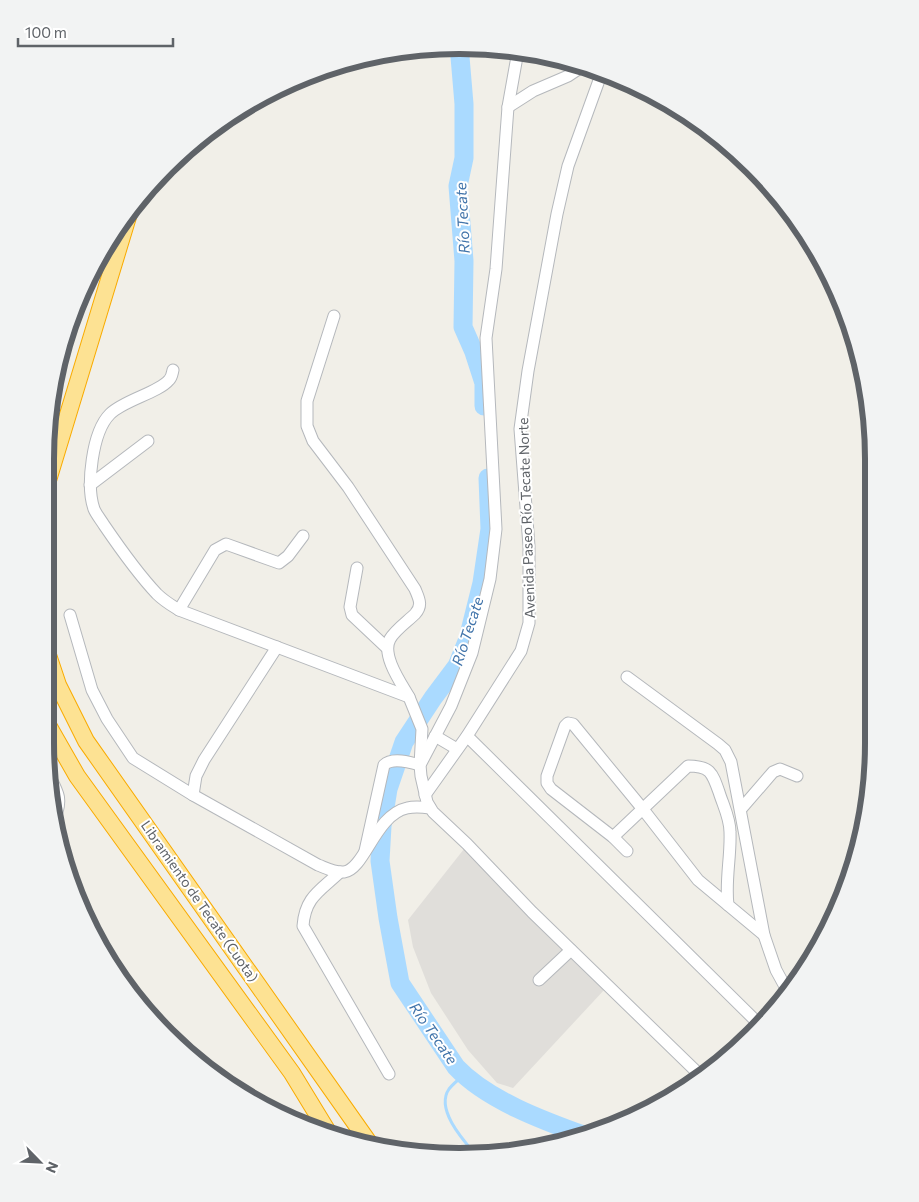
<svg xmlns="http://www.w3.org/2000/svg" width="919" height="1202" font-family="Commissioner,sans-serif">
<rect width="100%" height="100%" fill="#f1efe8"/>
<!-- industrial -->
<path fill="#e0deda" d="M464 849 605 989 513 1088 497 1083 468 1050 431 993 413 947 408 920Z"/>
<g fill="none" stroke-linecap="round" stroke-linejoin="round">
<!-- stream -->
<path stroke="#aadaff" stroke-width="3" d="M464 1075C459 1079 453 1084 449 1089 435 1109 463 1140 476 1155"/>
<!-- river -->
<g stroke="#aadaff" stroke-width="19">
<path d="M459 45 464 104V158L458 186 464 261 463 327 474 352 484 383V406"/>
<path d="M488 478 490 529 482 583 468 639 457 666 433 698 404 742 388 789 382 826 380 861 388 918 400 983 456 1067C487 1100 544 1121 586 1136"/>
</g>
<!-- minor casing -->
<g stroke="#b5b8bc" stroke-width="13">
<g id="minor">
<path d="M518 51 508 107 496 269 486 338 496 529 490 579 472 653 451 706 420 765 421 776 427 802 433 812 467 844 532 912 702 1077"/>
<path d="M508 107 533 91 568 76 583 66"/>
<path d="M334 316 307 401V426L313 441 348 487 415 589C419 599 423 605 415 614 408 621 395 630 390 639 381 655 401 683 409 697"/>
<path d="M173 370C172 374 172 377 169 380 158 393 124 400 110 414 92 432 86 486 94 509 96 514 101 520 104 525 119 547 139 575 157 594 164 601 171 605 179 610L409 697 422 729 420 765C410 762 392 757 384 765L365 851"/>
<path d="M90 485 148 441"/>
<path d="M357 568 350 607 352 615 387 648"/>
<path d="M179 610 215 550 226 544 279 563 288 556 303 536"/>
<path d="M70 615 92 690 107 719 133 758 193 795 318 865C326 868 335 873 344 872 365 869 375 815 407 808 415 806 423 807 430 808"/>
<path d="M627 677 718 744 725 750 731 762 764 935 776 970 788 992"/>
<path d="M435 736 457 749"/>
<path d="M467 736 761 1026"/>
<path d="M50 777C59 794 62 800 55 818"/>
<path d="M193 795 196 776 204 760 277 647"/>
<path d="M425 795 467 736 521 651 529 623V546L520 429 528 371 557 214 568 166 602 72"/>
<path d="M741 809 773 772 780 769 797 776"/>
<path d="M613 837 688 766C710 766 712 772 719 792 723 805 730 818 730 832 731 857 725 880 728 905L764 935"/>
<path d="M627 851 613 837 551 789 547 783V776L565 726 568 723 573 724 642 808 698 880 728 905"/>
<path d="M340 872C320 891 305 897 303 926L389 1074"/>
<path d="M539 980 571 950"/>
</g>
</g>
<!-- highway casing -->
<g stroke="#f9ab00" stroke-width="18">
<g id="highway">
<path d="M58 361 67 332"/>
<path d="M46 487 131 207"/>
<path d="M45 646 58 685 86 741 372 1147"/>
<path d="M45 720 77 776 292 1073 328 1132"/>
</g>
</g>
<!-- minor -->
<use href="#minor" stroke="#fff" stroke-width="11"/>
<!-- highway -->
<use href="#highway" stroke="#fde293" stroke-width="16"/>
</g>
<g text-anchor="middle" dominant-baseline="central" stroke-width="4" stroke-linejoin="round" paint-order="stroke">
<!-- street labels -->
<g font-size="14" fill="#5f6368" stroke="#fff">
<text transform="translate(526 518) rotate(-92)">Avenida Paseo Río Tecate Norte</text>
<text transform="translate(200 901) rotate(55)">Libramiento de Tecate (Cuota)</text>
</g>
<!-- water labels -->
<g font-size="15" font-style="italic" fill="#4174aa" stroke="#fff">
<text transform="translate(462 218) rotate(-93)">Río Tecate</text>
<text transform="translate(467 631) rotate(-72)">Río Tecate</text>
<text transform="translate(434 1033) rotate(55)">Río Tecate</text>
</g>
</g>
<!-- crop -->
<path d="M0 0H919V1202H0ZM459 54H460A405 405 0 0 1 865 459V743A405 405 0 0 1 460 1148H459A405 405 0 0 1 54 743V459A405 405 0 0 1 459 54Z" fill="#f2f3f3" fill-rule="evenodd"/>
<path fill="none" stroke="#5f6368" stroke-width="6" d="M459 54H460A405 405 0 0 1 865 459V743A405 405 0 0 1 460 1148H459A405 405 0 0 1 54 743V459A405 405 0 0 1 459 54Z"/>
<!-- north arrow -->
<g transform="translate(40 1162) rotate(114)" stroke="#ffffff" stroke-width="4" paint-order="stroke">
<path d="M0-4L9 19L0 12L-9 19Z" fill="#5f6368"/>
<text y="-8" font-size="14" font-weight="bold" text-anchor="middle" fill="#5f6368">N</text>
</g>
<!-- scale -->
<path d="M18 38v8h155v-8" fill="none" stroke="#5f6368" stroke-width="2.5"/>
<text x="25" y="38" font-size="15" fill="#5f6368" stroke="#ffffff" stroke-width="4" paint-order="stroke">100 m</text>
</svg>
